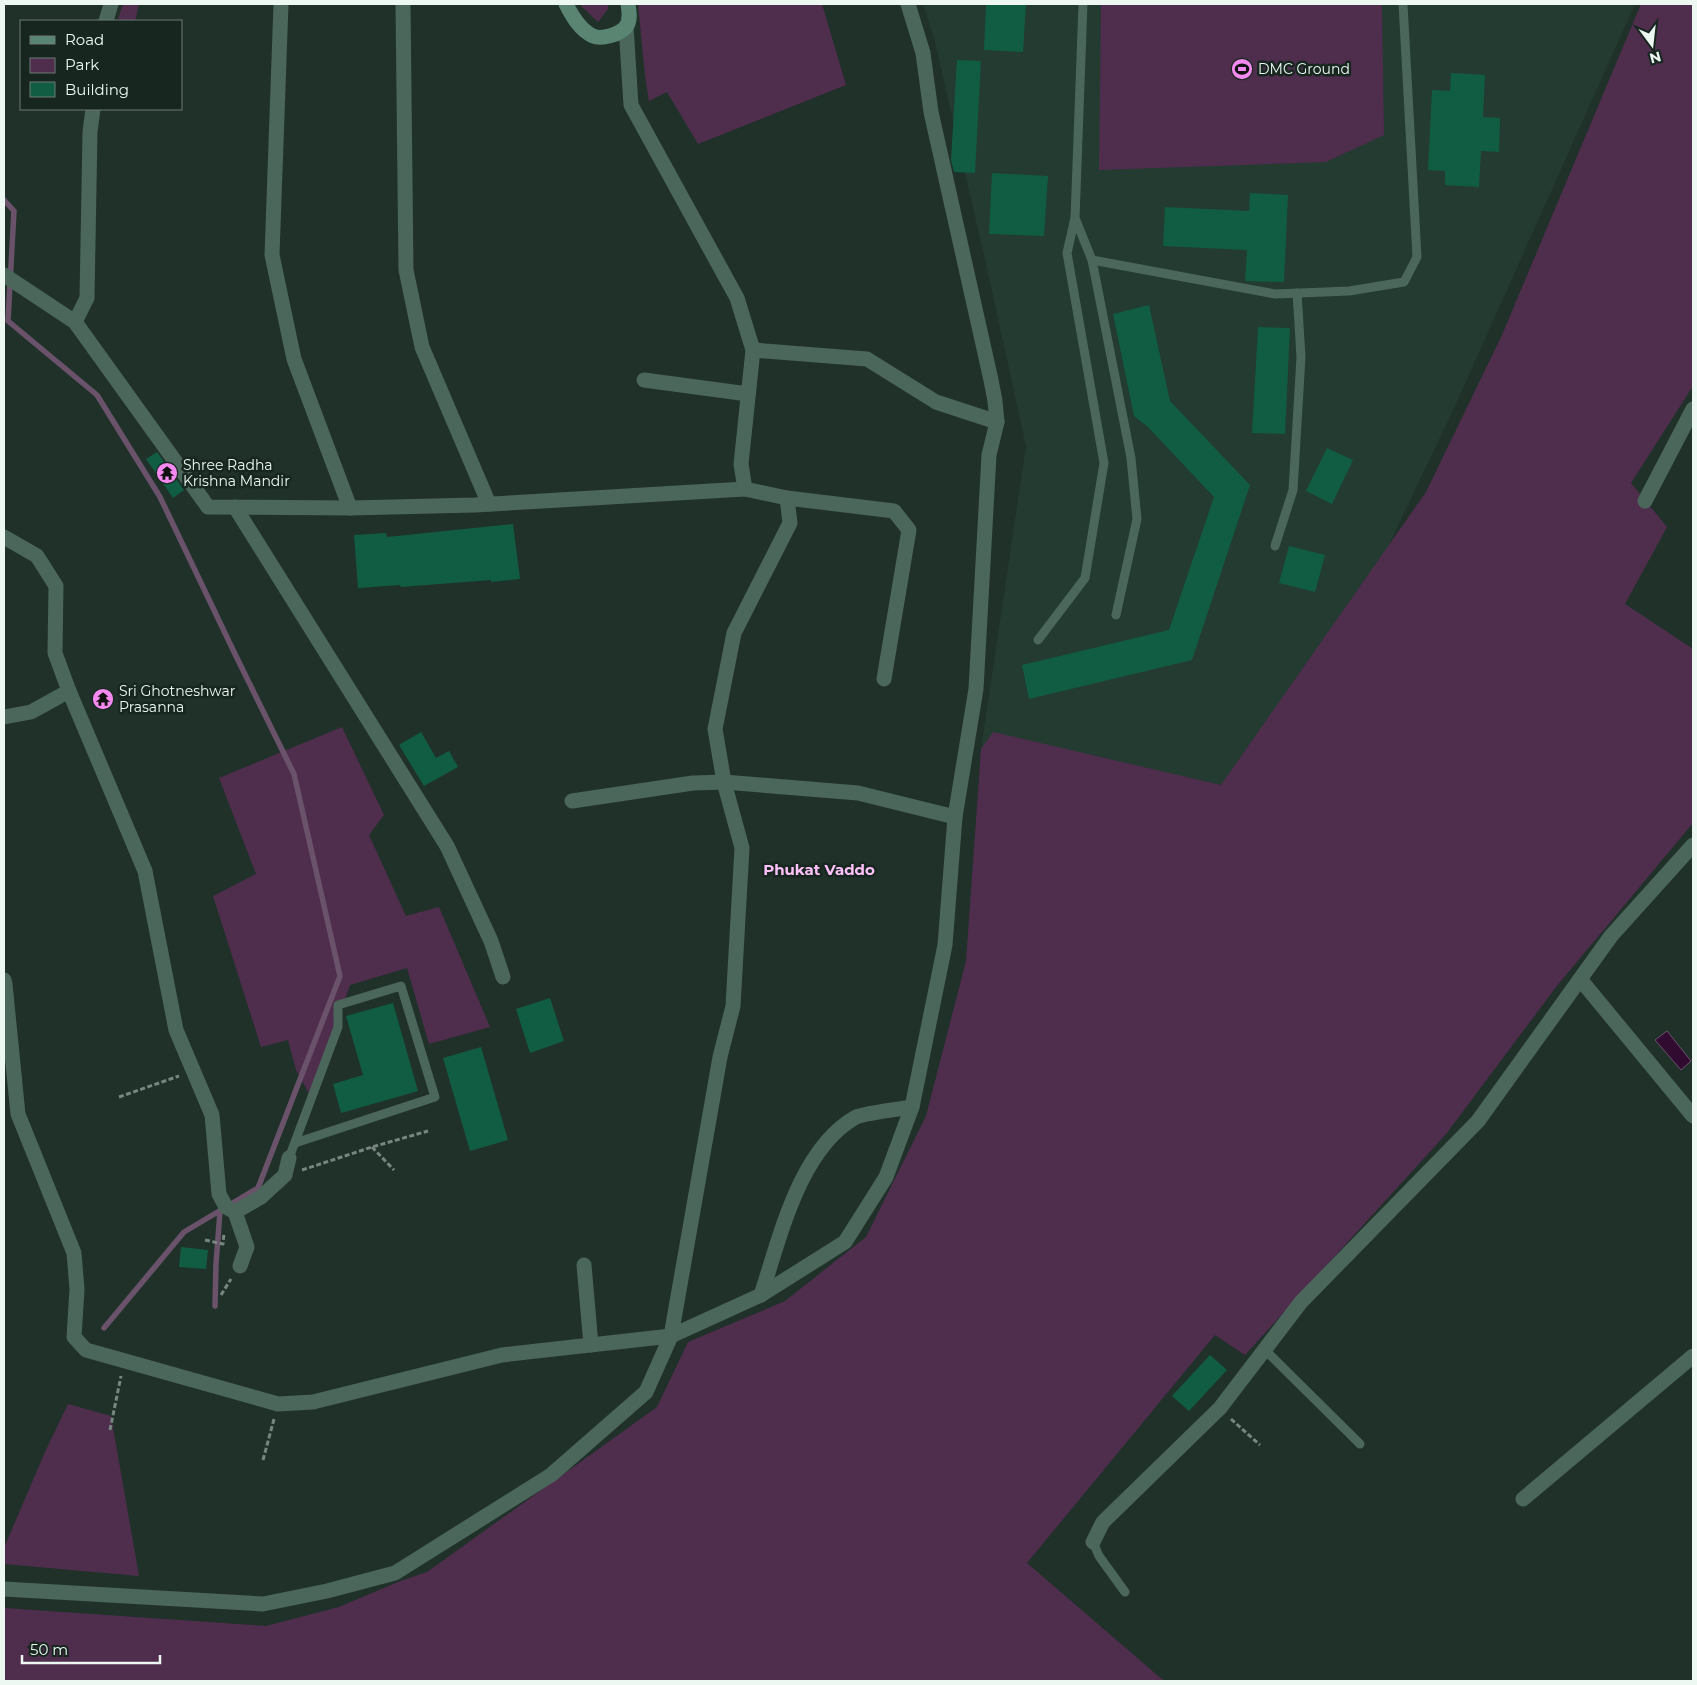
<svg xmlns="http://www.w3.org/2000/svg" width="1697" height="1685" font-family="Montserrat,sans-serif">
<rect width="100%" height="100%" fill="#20312a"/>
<!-- built -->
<path fill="#233b31" d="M923 4H1635L1455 406 1347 633 1243 810 1041 796 981 749 1026 446 986 264 934 38Z"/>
<!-- green -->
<g fill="#4f2d4d">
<path d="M123 4H139L135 21H126L118 19Z"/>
<path d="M581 4H608V9L598 22 582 7Z"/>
<path d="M638 4H822L846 85 698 144 667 92 649 101 645 76Z"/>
<path d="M1101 4H1382L1384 135 1326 162 1099 170Z"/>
<path d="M1641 4H1693V386L1631 483 1667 527 1625 604 1693 649V823L1556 987 1446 1134 1245 1355 1215 1335 1027 1563 1164 1681H4V1608L266 1626 339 1607 398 1582 427 1572 657 1407 688 1342 785 1301 866 1237 926 1116 966 961 981 749 993 732 1221 785 1426 492 1502 335Z"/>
<path d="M342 727 384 815 369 835 406 916 439 907 490 1027 429 1044 407 968 350 985 311 1097 296 1070 288 1040 261 1047 213 896 256 874 219 778Z"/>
<path d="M68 1404 111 1416 139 1576 4 1564V1548L45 1452Z"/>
</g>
<!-- water -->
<path fill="#320b31" stroke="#6a526b" d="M1667 1031 1691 1061 1681 1070 1655 1040Z"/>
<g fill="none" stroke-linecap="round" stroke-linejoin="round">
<!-- stream -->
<g stroke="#6a526b" stroke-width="5.5">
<path d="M4 200 14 211 8 321 97 395 160 497 235 654 294 774 340 976 258 1188 184 1232 104 1328"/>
<path d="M215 1306 216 1264 220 1211"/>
</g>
</g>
<!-- building -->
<g fill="#115d44">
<path d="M986 4H1026L1023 52 984 50Z"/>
<path d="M957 60 981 61 975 173 954 172 951 160Z"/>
<path d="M1451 73 1485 75 1483 117 1500 118 1499 152 1481 151 1479 187 1445 185V171L1428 170 1432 90 1450 91Z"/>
<path d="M992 173 1048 176 1044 236 989 234Z"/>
<path d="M1250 193 1288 195 1284 282 1245 281 1247 250 1163 246 1165 207 1249 211Z"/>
<path d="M1149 305 1170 401 1250 485 1192 660 1029 699 1022 665 1169 630 1214 497 1148 427 1134 416 1113 314Z"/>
<path d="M1258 327 1290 328 1285 434 1252 433Z"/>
<path d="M1327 448 1353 460 1332 504 1306 491Z"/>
<path d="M157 452 184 490 173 498 146 459Z"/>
<path d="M513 524 520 579 491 582V580L401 587 400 585 358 588 354 535 386 533 387 537Z"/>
<path d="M1289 546 1325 555 1315 592 1279 583Z"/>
<path d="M421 732 436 758 449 751 458 767 424 786 399 745Z"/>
<path d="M550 998 564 1041 530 1053 516 1009Z"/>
<path d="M393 1003 418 1091 341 1113 333 1084 363 1075 346 1016Z"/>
<path d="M481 1047 508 1140 470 1151 443 1058Z"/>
<path d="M181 1247 208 1250 206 1269 179 1267Z"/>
<path d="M1210 1355 1227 1370 1189 1411 1172 1396Z"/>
</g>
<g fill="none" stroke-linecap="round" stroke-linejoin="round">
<!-- path -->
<g stroke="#788680" stroke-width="3" stroke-dasharray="5 2.5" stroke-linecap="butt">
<path d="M119 1097 179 1076"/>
<path d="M372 1147 394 1170"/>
<path d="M302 1170 372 1147 428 1131"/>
<path d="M205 1240 223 1244 224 1233"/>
<path d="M221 1295 231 1279"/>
<path d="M1231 1419 1260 1445"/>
<path d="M110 1430 121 1376"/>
<path d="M263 1460 274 1419"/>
</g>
<!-- service -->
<g stroke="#4b665a" stroke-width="9">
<path d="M1083 4 1075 218 1092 260 1131 458 1137 519 1116 615"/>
<path d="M1092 260 1275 294 1349 291 1404 282 1417 257 1403 4"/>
<path d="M1275 546 1293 490 1301 357 1297 293"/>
<path d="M1038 640 1085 578 1104 463 1067 253 1075 218"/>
<path d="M289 1158 338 1027V1005L401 986 435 1097 295 1143"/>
<path d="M1264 1349 1360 1444"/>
<path d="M1093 1542 1099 1556 1125 1592"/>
</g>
<!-- minor -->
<g stroke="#4b665a" stroke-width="15">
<path d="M281 4 272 255 294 359 350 508"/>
<path d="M403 4 406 270 422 347 489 504"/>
<path d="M908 4 923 53 931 112 991 380 995 401 997 422"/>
<path d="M106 21 111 4"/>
<path d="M4 275 75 322 208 507 350 508 475 505 745 489"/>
<path d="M75 322 87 298 90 132 93 109"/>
<path d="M644 380 748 394"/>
<path d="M787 498 894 511 909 530 884 679"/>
<path d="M1645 501 1693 409"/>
<path d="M235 507 447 846 491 941 503 977"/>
<path d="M4 537 37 556 56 586 55 653 69 691 31 712 4 717"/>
<path d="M69 691 145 871 176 1030 212 1115 219 1194 226 1207 235 1212 261 1197 285 1175 289 1158"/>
<path d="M572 801 693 783 724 782 858 793 955 817"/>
<path d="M1580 979 1693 1116"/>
<path d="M4 980 5 984 18 1114 74 1253 77 1289 74 1337 86 1350 278 1404 313 1402 502 1355 671 1336 761 1295 845 1242 886 1177 912 1107 945 945 955 817 976 689 989 455 997 422 936 402 867 359 753 350"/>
<path d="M235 1212 247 1247 240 1266"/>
<path d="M584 1265 591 1345"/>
<path d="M761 1295C780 1238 799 1149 856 1117 865 1113 900 1109 912 1107"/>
<path d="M1523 1499 1693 1356"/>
<path d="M1093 1542 1103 1522 1220 1408 1301 1302 1478 1121 1611 936 1693 845"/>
</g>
<!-- tertiary -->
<path stroke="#4b665a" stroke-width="15" d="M4 1589 263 1604 327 1591 395 1573 551 1475 646 1392 671 1336 720 1057 733 1006 742 848 724 782 715 729 734 633 790 523 787 498 745 489 741 464 753 350 737 298 631 105 626 26"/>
<!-- secondary -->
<path stroke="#5a8573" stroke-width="15" d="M566 4C572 16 580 30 593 36 602 40 620 34 626 27 631 20 629 11 628 4"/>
</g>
<!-- icons -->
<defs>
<g id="stadium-disc" transform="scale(1.125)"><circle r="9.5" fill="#f489f0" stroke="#172720"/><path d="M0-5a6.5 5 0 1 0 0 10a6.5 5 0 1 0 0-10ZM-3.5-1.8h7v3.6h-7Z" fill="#111"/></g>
<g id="temple-disc" transform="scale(1.125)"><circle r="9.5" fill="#f489f0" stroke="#172720"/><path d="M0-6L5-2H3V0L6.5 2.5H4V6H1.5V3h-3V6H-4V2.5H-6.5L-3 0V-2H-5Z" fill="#111"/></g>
</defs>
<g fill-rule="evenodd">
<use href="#stadium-disc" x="1242" y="69"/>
<use href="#temple-disc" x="167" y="473"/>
<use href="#temple-disc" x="103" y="699"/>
</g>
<g text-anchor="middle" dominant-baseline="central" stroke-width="5" stroke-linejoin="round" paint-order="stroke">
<!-- poi labels -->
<g font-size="14" fill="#edf8f3" stroke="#172720" text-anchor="start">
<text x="1258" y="69">DMC Ground</text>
<text x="183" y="465">Shree Radha<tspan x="183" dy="16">Krishna Mandir</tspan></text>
<text x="119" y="691">Sri Ghotneshwar<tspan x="119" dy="16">Prasanna</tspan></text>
</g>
<!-- neighbourhood labels -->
<g font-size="15" font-weight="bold" fill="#fec1f9" stroke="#172720">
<text x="819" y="869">Phukat Vaddo</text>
</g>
</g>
<!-- border -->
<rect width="1697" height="1685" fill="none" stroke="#edf8f3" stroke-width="10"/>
<!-- legend -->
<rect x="20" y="20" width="162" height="90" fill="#172720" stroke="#6d7b74"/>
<rect x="30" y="36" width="25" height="8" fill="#5a8573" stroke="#6d7b74"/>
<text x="65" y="45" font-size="15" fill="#edf8f3">Road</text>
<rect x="30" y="58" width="25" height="15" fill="#4f2d4d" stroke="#6d7b74"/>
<text x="65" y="70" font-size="15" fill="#edf8f3">Park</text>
<rect x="30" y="82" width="25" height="15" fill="#115d44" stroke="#6d7b74"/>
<text x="65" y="95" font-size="15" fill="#edf8f3">Building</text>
<!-- north arrow -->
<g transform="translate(1652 45) rotate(165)" stroke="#172720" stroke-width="4" paint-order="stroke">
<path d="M0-4L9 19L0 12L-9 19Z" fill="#edf8f3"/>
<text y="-8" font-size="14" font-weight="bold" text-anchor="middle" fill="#edf8f3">N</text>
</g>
<!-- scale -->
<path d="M22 1655v8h138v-8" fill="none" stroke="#edf8f3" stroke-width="2.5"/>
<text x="30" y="1655" font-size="15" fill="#edf8f3" stroke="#172720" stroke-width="4" paint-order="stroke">50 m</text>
</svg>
